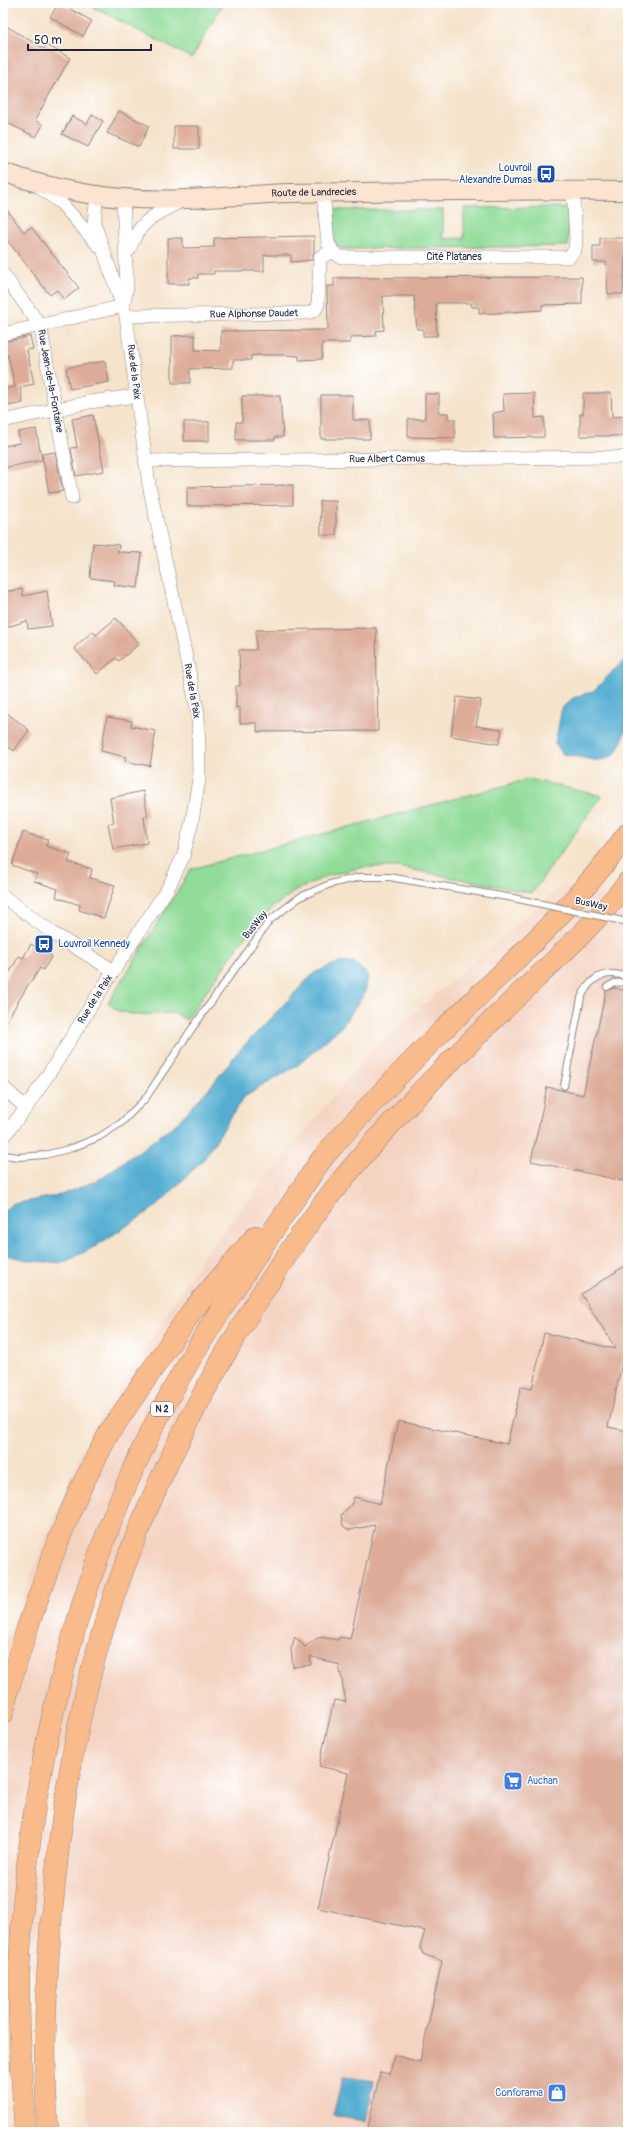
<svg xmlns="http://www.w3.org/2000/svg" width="631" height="2135" font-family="Pangolin,sans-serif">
<rect width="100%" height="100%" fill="#fff"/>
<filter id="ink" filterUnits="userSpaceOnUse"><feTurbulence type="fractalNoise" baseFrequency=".025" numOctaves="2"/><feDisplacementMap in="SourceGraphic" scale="8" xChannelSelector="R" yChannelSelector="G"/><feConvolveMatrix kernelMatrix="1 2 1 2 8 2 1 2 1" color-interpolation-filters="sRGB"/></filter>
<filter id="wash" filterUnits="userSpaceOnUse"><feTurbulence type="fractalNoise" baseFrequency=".012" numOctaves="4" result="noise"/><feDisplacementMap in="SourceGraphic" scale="16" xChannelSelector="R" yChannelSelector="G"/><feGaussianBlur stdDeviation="0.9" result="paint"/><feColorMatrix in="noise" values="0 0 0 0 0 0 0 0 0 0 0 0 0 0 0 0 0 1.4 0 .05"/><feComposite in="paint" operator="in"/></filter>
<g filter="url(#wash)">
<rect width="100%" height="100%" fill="#f5e3cb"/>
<!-- built -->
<path fill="#f4d3c1" d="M563 885 628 902V2132H91L83 2076 31 1969 3 1936V1647L81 1449 201 1259 372 1049Z"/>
<!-- green -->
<g fill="#91dc99" stroke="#5a7f6a">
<path d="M85 3H223L192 58Z"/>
<path d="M569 207 568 246 342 249 335 245 333 210H443V239L464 238V208Z"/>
<path d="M529 779 602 796 532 893 398 867H363L327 876 295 891 272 908 250 930 186 1020 175 1013 137 1015 118 1011 108 1003 191 869Z"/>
</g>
<!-- water -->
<g fill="#54aed2" stroke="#3b6886">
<path d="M628 656V721L622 741 614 755 599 761 563 754 555 744 562 708 573 698 593 691Z"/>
<path d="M353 962 368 975 365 993 342 1026 298 1065 244 1097 203 1160 157 1206 96 1246 63 1263 32 1261 6 1255 3 1251V1211L13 1204 61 1195 98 1180 142 1149 177 1123 212 1085 237 1053 314 973 338 963Z"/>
<path d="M343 2076 374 2081 366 2121 333 2116Z"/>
</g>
<g id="blocks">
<!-- building -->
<g fill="#ddac98">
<path d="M59 3 92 21 83 36 50 17Z"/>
<path d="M3 24 44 49 47 45 70 58 35 120 43 125 36 137 3 121Z"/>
<path d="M119 111 149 126 139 147 107 133Z"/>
<path d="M92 115 103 121 88 147 62 134 72 116 87 124Z"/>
<rect x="174" y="126" width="25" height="23"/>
<path d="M3 205 24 232 31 227 79 288 64 300 57 290 50 295 3 235Z"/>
<path d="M314 236V252L312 260 291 262V255H264V271H214V274H198V278H189V284H168V238H183V248L214 247V238Z"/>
<path d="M600 238H628V256H625L623 294H608L606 262H593V246H600Z"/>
<path d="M582 277V304L542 305V310L479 314V307H472L471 303H436L437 336H423V329H417L414 296H383L384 330 376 331V336L350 337V343H322V359L299 360V356L284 355H257L251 356V360H233V368L190 369V383H172V336L195 335V350L221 351V331L328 330 327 286H334V278Z"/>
<path d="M30 336 33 349 27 350 34 384 20 387 23 403 3 407V389L15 387 8 355 3 356V342Z"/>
<path d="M105 361 109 382 70 389 66 368Z"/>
<path d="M534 393 535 418 544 417V437L494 438 493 413 504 411 503 394Z"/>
<path d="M583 393H611L612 417 627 416 628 436H580V414H583Z"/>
<path d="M425 394H439V413H448V419H455V438L408 437V419H425Z"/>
<path d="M321 395H353V420H370V439H321Z"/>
<path d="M242 396H280L283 437H275V440H236V422H242Z"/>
<path d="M93 415 104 471 76 476 71 448 77 447 72 419Z"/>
<rect x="184" y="422" width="25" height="19"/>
<path d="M36 429 42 460 3 468V446L20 443 18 432Z"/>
<path d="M55 452 63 491 49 493 42 454Z"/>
<path d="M293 485V505L187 506V487Z"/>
<path d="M320 501H336V535H321Z"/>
<path d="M93 543 119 545 118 552 142 553 138 588 114 585 115 581 90 578Z"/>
<path d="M22 589 23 596 47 591 52 626 28 629 27 621 3 628V592Z"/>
<path d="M116 618 139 644 119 661 116 658 97 674 74 648 93 631 96 635Z"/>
<path d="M376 628 378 731 257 732V723H240V707L236 708V686H240L239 650H256V630Z"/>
<path d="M457 697 481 700 476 726 502 730 499 744 451 736Z"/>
<path d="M3 710 29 730 14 751 3 743Z"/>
<path d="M107 717 132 721 131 726 156 731 150 766 125 761 126 757 101 751Z"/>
<path d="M143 791 148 816 144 817 147 843 113 849 108 824 114 823 110 798Z"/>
<path d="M23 832 48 840 46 846 71 854 68 862 92 869 90 878 115 885 104 918 79 910 80 905 56 897 58 889 34 881 37 874 12 865Z"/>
<path d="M31 944 52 956 43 970 40 968 32 981 31 980 3 1027V984L19 956 23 958Z"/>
<path d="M614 988 628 991V1182L531 1161 547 1087 583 1095 606 991Z"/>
<path d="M628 1264V1367L623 1359 608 1427 628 1431V2132H367L380 2072 390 2074 394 2055 420 2062 442 1961 423 1954 420 1947 425 1931 318 1908 348 1773 319 1766 334 1700 346 1702 339 1665 310 1656 311 1665 293 1667 291 1649 295 1637 305 1647 319 1637 338 1640 339 1637 350 1639 375 1525 349 1530 343 1526 341 1515 351 1505 354 1497 380 1504 398 1421 507 1444 521 1387 532 1389 544 1333 616 1349 581 1294Z"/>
</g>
</g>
</g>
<g filter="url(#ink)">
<use href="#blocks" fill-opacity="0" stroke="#8c8283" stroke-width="1"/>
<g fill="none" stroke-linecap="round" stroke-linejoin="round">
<!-- service casing -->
<g stroke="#8c8283" stroke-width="8">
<g id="service">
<path d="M607 987 614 983 628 982"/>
<path d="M564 1086 581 998C590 977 605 969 628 977"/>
<path d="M3 1155 19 1157 45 1155 72 1148 99 1137 121 1123 145 1099 191 1030 270 920 300 897 330 884 360 877H389L513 898"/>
</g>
</g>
<!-- minor casing -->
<g stroke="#8c8283" stroke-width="14">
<g id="minor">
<path d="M37 185 61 203 99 246"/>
<path id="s1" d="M323 193 328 243 333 252 341 257H569L575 250 576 239 573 191"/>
<path d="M129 250C140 219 155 215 183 200"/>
<path id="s2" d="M3 274 40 325 72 498"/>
<path d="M123 306 127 287 123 197"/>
<path id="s3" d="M126 316 309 313 315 310 318 304 320 257 333 252"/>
<path d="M3 334 123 306"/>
<path d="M3 421 90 402 136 396"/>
<path id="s4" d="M145 461 628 457"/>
<path d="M3 896 54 934 114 971"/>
<path d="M3 1087 26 1108"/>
<path id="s5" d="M3 1137 26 1108 59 1058 95 999 168 888 183 857 192 821 199 779 198 713 149 485 126 316 94 223 97 195"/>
</g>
</g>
<!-- secondary casing -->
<g stroke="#8c8283" stroke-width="20">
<g id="secondary">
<path id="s6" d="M3 172C61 193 124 202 186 199 221 198 255 194 290 193 403 191 515 190 628 191"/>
</g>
</g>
<!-- trunk casing -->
<g stroke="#8c8283" stroke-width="22">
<g id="trunk">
<path d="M3 1713 7 1693 28 1626 55 1549 80 1489 109 1433 192 1311 256 1236"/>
<path d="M25 2132C22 2080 18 2027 19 1975 25 1785 75 1574 164 1406 191 1355 222 1307 254 1259 269 1236 285 1214 300 1191 309 1179 316 1165 326 1154 363 1111 404 1069 444 1029 509 966 575 907 628 833"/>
<path d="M48 2132C43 2062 45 1993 51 1923 58 1836 71 1746 94 1661 129 1533 187 1413 257 1301 279 1267 301 1232 326 1200 379 1132 441 1070 502 1011 545 969 591 929 628 882"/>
</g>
</g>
<!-- service -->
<use href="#service" stroke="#fff" stroke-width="6"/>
<!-- minor -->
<use href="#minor" stroke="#fff" stroke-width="13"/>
<!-- secondary -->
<use href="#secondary" stroke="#fde4d1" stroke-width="18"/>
<!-- trunk -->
<use href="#trunk" stroke="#fabb8c" stroke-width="21"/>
<!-- service-bridge casing -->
<g stroke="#8c8283" stroke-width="8" stroke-linecap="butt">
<path id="service-bridge" d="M513 898 628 922"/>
</g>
<!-- service-bridge -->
<use href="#service-bridge" stroke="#fff" stroke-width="6"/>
</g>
</g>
<!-- icons -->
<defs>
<g id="bus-square" transform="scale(1)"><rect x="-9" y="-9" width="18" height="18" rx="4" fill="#1a4fb4" stroke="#fff"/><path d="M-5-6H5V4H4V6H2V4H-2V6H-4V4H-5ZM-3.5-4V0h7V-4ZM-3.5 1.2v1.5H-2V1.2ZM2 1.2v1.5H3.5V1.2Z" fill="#fff"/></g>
<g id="supermarket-square" transform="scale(1)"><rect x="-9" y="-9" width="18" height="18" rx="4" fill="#3f7fe0" stroke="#fff"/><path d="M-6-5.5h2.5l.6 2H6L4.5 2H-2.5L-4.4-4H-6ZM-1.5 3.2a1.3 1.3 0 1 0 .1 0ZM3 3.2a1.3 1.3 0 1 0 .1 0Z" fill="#fff"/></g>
<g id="shop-square" transform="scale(1)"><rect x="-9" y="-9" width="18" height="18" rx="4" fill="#3f7fe0" stroke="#fff"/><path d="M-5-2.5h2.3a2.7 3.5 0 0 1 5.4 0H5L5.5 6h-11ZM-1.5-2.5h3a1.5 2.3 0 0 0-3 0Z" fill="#fff"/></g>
</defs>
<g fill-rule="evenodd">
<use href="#bus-square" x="546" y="174"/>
<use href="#bus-square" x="44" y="944"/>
<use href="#supermarket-square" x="513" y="1781"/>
<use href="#shop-square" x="557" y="2093"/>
</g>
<g text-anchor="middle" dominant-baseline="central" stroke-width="3" stroke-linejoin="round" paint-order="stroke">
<!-- shield labels -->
<rect fill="#fff" stroke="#646476" stroke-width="1" x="151" y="1402" width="22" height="14" rx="3"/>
<g font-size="9" font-weight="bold" fill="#22223b">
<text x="162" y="1409">N 2</text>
</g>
<!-- transit labels -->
<g font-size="10" fill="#164399" stroke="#fff" text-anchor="end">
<text x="532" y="168">Louvroil<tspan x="532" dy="12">Alexandre Dumas</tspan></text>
<text x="58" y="944" text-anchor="start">Louvroil Kennedy</text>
</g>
<!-- street labels -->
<g font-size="10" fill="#22223b" stroke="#fff">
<text stroke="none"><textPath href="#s6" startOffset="314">Route de Landrecies</textPath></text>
<text stroke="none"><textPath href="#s1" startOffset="183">Cité Platanes</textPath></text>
<text stroke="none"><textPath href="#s3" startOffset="128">Rue Alphonse Daudet</textPath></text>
<text transform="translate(134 372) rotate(83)">Rue de la Paix</text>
<text stroke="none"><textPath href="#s2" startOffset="120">Rue Jean-de-la-Fontaine</textPath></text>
<text stroke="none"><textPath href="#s4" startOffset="242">Rue Albert Camus</textPath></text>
<text transform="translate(192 691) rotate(80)">Rue de la Paix</text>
<text transform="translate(591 904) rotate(12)">BusWay</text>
<text transform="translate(255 925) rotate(-51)">BusWay</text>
<text stroke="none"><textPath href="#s5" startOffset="166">Rue de la Paix</textPath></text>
</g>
<!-- shop labels -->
<g font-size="10" fill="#366cbe" stroke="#fff" text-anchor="start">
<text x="527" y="1781">Auchan</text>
<text x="543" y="2093" text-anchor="end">Conforama</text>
</g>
</g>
<!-- margin -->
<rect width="631" height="2135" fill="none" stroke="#fff" stroke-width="16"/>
<!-- scale -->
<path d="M28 44v6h123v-6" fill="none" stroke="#22223b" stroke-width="2"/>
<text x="34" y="44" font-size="12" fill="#22223b" stroke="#ffffff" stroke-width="3" paint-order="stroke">50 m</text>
</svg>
